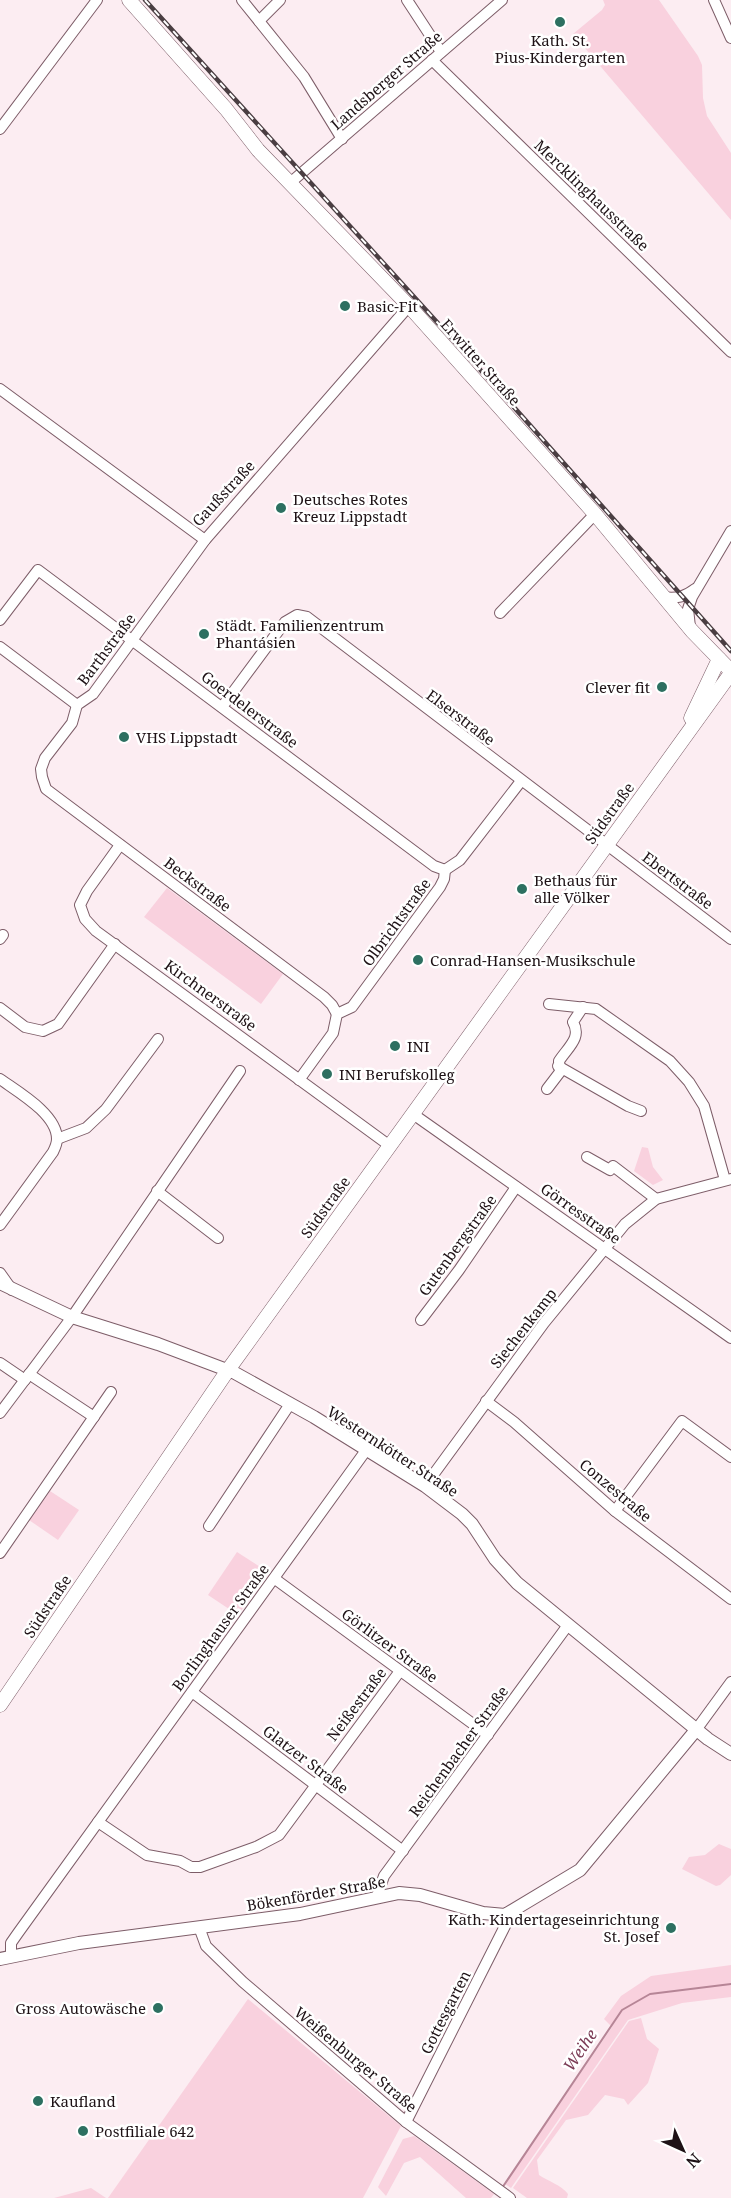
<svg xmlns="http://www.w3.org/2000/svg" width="731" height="2198" font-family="'Noto Serif',serif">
<rect width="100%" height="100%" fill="#fcedf2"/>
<!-- green -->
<g fill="#f9d1de">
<path d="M603 0H659L698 56 702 65 703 98 707 116 731 153V220L573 34 602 10 605 5Z"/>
<path d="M167 888 283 974 261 1004 144 917Z"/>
<path d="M642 1147 648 1148 653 1167 663 1180 653 1185 634 1171Z"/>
<path d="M50 1491 79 1510 58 1540 29 1520Z"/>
<path d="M237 1552 268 1572 238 1615 208 1595Z"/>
<path d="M719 1844 731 1849V1875L720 1885 716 1886 682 1869 689 1857 705 1855Z"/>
<path d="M731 1965V1997L682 2003 628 2020 511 2188 505 2184 612 2027 604 2019 621 1996 651 1976Z"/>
<path d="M248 1999 401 2126 363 2198H108Z"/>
<path d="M641 2018 647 2039 659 2049 648 2083 628 2105 624 2099 605 2095 588 2115 566 2120 537 2160 539 2175C548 2181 561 2185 568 2194L567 2198H527L513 2188 629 2021Z"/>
<path d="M414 2136 494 2194 491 2198H466L420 2157 404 2163 386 2196 378 2187 403 2139Z"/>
<path d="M91 2188 106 2198H54Z"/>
</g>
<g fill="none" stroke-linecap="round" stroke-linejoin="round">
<!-- stream -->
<path stroke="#b68596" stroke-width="2" d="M502 2188 622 2010 650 1994 731 1984"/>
<!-- minor casing -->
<g stroke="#7d5d68" stroke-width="12">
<g id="minor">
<path d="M242 0 304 77 342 139"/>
<path d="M407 0 441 52"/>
<path d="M714 0 731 38"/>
<path d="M259 21 280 0"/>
<path d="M432 60 731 352"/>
<path d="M0 129 97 0"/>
<path d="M290 183 502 0"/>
<path d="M0 389 205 540"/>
<path d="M663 597C676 599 685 597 695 589"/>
<path d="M500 613 595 514"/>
<path d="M0 620 38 570 434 866 445 870"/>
<path d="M690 627 688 609 692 597 731 531"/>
<path d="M0 647 77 705"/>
<path d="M222 707 285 622 297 615 307 617 731 939"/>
<path d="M120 845 87 891 80 905 85 919 96 931 390 1146"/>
<path d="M445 870 460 860 521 781"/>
<path d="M0 939 3 935"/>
<path d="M549 1004 596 1009 670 1061 689 1082 704 1106 725 1180"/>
<path d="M0 1008 25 1027 43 1031 58 1024 115 944"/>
<path d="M337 1014 332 1005 324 997 46 789 42 777 41 769 45 758 72 723 77 705 93 694 205 540 409 306"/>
<path d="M558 1066 628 1106 641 1111"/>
<path d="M0 1079C18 1092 57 1114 57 1139 57 1143 55 1148 53 1152L0 1225"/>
<path d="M299 1080 333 1033 337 1014 352 1007 440 887 444 879 445 870"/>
<path d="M547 1089 560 1072 559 1061C568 1047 582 1038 573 1022L583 1007"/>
<path d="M413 1114 731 1338"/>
<path d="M57 1139 86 1128 106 1109 158 1039"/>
<path d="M587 1157 610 1170 613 1166 656 1199"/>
<path d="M157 1191 218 1238"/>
<path d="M0 1273 12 1290"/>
<path d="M421 1320 459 1270 516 1187"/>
<path d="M0 1363 25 1380"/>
<path d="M29 1374 94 1417"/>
<path d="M486 1401 514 1422 615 1511 731 1599"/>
<path d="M0 1413 72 1317 240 1071"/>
<path d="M425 1486 544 1323 625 1224 656 1199 731 1179"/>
<path d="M615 1511 682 1421 731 1457"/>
<path d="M209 1526 290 1404"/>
<path d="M0 1553 111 1392"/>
<path d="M275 1579 488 1735"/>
<path d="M192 1692 403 1851"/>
<path d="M696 1730 731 1682"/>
<path d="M98 1822 147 1855 180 1861 191 1867H200L256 1847 279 1835 400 1671"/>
<path d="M377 1896 384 1876 568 1625"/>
<path d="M199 1927 206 1946 243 1982 406 2122 510 2198"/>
<path d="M11 1957V1943L18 1933 367 1449"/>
<path d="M406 2122 505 1926V1915"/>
</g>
</g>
<!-- tertiary casing -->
<g stroke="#7d5d68" stroke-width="14">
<g id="tertiary">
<path d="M0 1283 72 1317 158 1344 235 1373 314 1417 425 1486 462 1514 472 1524 495 1559 517 1583 708 1739 731 1754"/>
<path d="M0 1959 79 1943 300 1914 399 1893 420 1895 483 1913 505 1915 580 1870 696 1730"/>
</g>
</g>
<!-- secondary casing -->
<g stroke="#7d5d68" stroke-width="15">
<g id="secondary">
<path d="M129 0 226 109 258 150 409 306 595 514 692 631 731 671"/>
<path d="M691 718 719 659"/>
<path d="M0 1705 228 1370 731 673"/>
</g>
</g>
<!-- minor -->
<use href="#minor" stroke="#fff" stroke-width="10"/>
<!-- tertiary -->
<use href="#tertiary" stroke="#fff" stroke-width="12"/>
<!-- secondary -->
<use href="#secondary" stroke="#fff" stroke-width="14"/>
<!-- rail casing -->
<g stroke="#4a3e42" stroke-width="4.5">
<path id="rail" d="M145 0 504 396 731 651"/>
</g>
<!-- rail -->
<use href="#rail" stroke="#fff" stroke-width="2" stroke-dasharray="7" stroke-linecap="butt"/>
</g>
<!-- markers -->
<g fill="#2d7061" stroke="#fff" stroke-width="2">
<circle cx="560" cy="22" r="6"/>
<circle cx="345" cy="306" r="6"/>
<circle cx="281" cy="508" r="6"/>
<circle cx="204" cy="634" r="6"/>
<circle cx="662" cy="687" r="6"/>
<circle cx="124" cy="737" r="6"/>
<circle cx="522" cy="889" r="6"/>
<circle cx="418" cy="960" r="6"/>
<circle cx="395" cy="1046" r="6"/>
<circle cx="327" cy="1074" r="6"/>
<circle cx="671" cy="1928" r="6"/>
<circle cx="158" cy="2008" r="6"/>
<circle cx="38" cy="2101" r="6"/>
<circle cx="83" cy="2131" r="6"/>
</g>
<g text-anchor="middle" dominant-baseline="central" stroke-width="5" stroke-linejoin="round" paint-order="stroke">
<!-- poi labels -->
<g font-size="15" fill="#1e1216" stroke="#fff" text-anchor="start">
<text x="560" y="40" text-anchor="middle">Kath. St.<tspan x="560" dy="17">Pius-Kindergarten</tspan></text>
<text x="357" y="306">Basic-Fit</text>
<text x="293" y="499">Deutsches Rotes<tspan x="293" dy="17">Kreuz Lippstadt</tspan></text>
<text x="216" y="625">Städt. Familienzentrum<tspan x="216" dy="17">Phantásien</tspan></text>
<text x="650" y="687" text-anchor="end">Clever fit</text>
<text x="136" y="737">VHS Lippstadt</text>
<text x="534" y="880">Bethaus für<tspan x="534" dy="17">alle Völker</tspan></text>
<text x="430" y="960">Conrad-Hansen-Musikschule</text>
<text x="407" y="1046">INI</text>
<text x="339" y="1074">INI Berufskolleg</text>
<text x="659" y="1919" text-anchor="end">Kath. Kindertageseinrichtung<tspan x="659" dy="17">St. Josef</tspan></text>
<text x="146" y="2008" text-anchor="end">Gross Autowäsche</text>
<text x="50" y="2101">Kaufland</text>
<text x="95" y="2131">Postfiliale 642</text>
</g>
<!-- street labels -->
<g font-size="15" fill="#1e1216" stroke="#fff">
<text transform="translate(386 80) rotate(-41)">Landsberger Straße</text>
<text transform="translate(592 195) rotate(44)">Mercklinghausstraße</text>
<text transform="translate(481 362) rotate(48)">Erwitter Straße</text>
<text transform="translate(223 493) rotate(-47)">Gaußstraße</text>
<text transform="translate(106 649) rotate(-53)">Barthstraße</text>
<text transform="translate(250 709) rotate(37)">Goerdelerstraße</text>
<text transform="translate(461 717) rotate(37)">Elserstraße</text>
<text transform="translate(609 813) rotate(-54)">Südstraße</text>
<text transform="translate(678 880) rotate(37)">Ebertstraße</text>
<text transform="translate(198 884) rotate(37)">Beckstraße</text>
<text transform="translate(396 922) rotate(-54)">Olbrichtstraße</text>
<text transform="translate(211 995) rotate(36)">Kirchnerstraße</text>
<text transform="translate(325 1207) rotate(-54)">Südstraße</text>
<text transform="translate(581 1213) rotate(35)">Görresstraße</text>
<text transform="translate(457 1245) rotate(-54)">Gutenbergstraße</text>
<text transform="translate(523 1328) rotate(-52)">Siechenkamp</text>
<text transform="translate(393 1451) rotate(33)">Westernkötter Straße</text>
<text transform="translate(616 1490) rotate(40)">Conzestraße</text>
<text transform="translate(47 1606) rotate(-56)">Südstraße</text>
<text transform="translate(220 1627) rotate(-54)">Borlinghauser Straße</text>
<text transform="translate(390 1645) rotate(36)">Görlitzer Straße</text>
<text transform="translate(356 1704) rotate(-53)">Neißestraße</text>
<text transform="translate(458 1751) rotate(-54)">Reichenbacher Straße</text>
<text transform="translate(306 1759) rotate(37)">Glatzer Straße</text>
<text transform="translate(316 1893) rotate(-10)">Bökenförder Straße</text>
<text transform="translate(445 2012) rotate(-63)">Gottesgarten</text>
<text transform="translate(356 2059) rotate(40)">Weißenburger Straße</text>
</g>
<!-- water labels -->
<g font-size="16" font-style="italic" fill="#7c3c56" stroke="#fff">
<text transform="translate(580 2050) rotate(-56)">Weihe</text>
</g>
</g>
<!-- north arrow -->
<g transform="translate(683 2150) rotate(135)" stroke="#ffffff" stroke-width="4.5" paint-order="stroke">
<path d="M0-4.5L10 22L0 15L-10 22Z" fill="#1e1216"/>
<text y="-9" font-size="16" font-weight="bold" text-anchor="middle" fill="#1e1216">N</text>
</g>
</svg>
